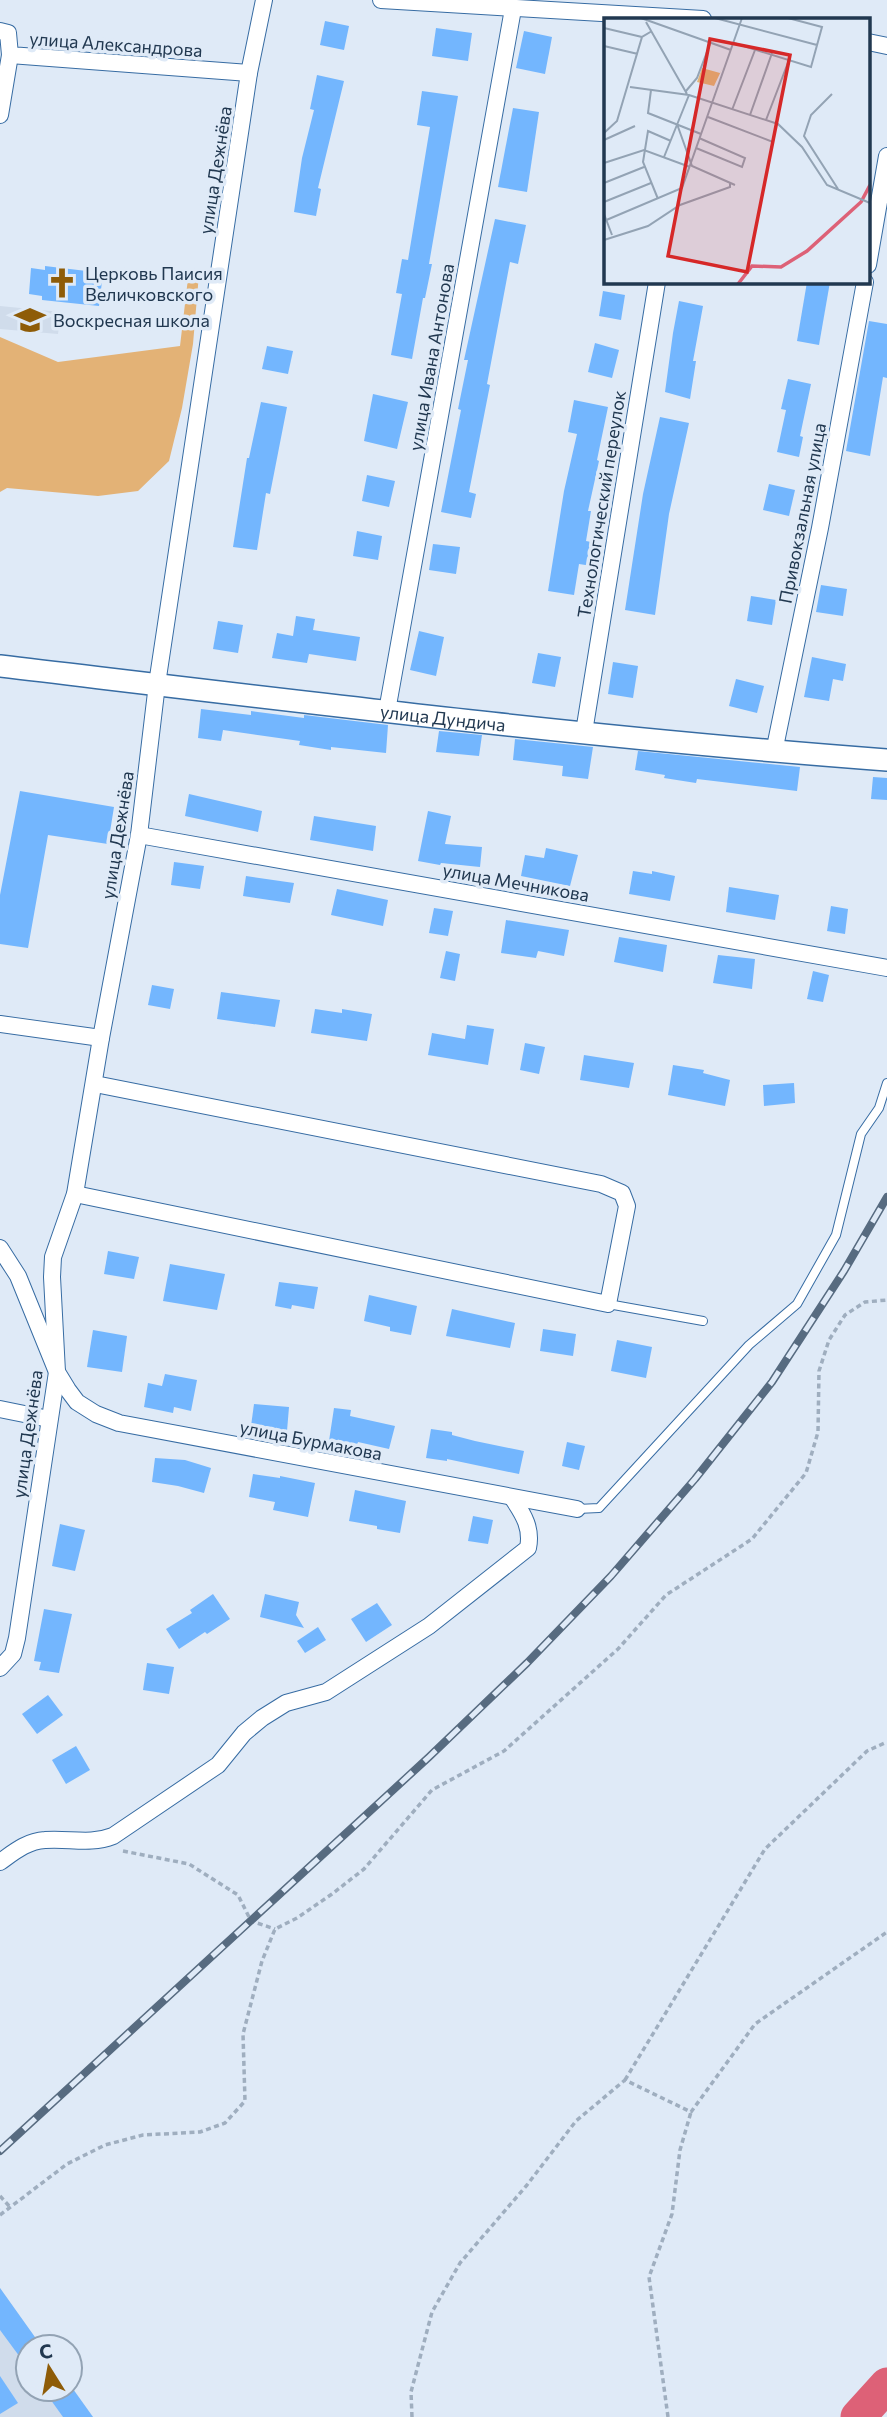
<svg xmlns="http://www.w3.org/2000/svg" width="887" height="2417" font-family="Commissioner,sans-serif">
<rect width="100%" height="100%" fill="#dfeaf7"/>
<!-- built -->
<g fill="#d0dceb">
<path d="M0 306 61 312 58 334 0 329Z"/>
<path d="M0 2288 42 2347H28V2389H70V2385L93 2417H0Z"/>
</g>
<!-- green -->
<path fill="#e3b276" d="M189 270 199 274 193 344 182 408 169 461 138 491 98 496 7 488 0 492V337L58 362 180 346Z"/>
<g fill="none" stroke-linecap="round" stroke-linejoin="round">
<!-- river -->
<path stroke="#dd6177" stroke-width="35" d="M858 2417 887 2385"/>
</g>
<!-- building -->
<g fill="#73b6fe">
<path d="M325 21 349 26 344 50 320 45Z"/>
<path d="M436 28 472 33 468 61 432 56Z"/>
<path d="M524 31 552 37 545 74 516 68Z"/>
<path d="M317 75 344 81 318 188 321 189 316 216 294 212 302 158 314 110 310 109Z"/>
<path d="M422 91 458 96 429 264H432L425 298H423L412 359 391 355 402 294 396 293 402 259 408 260 430 127 417 125Z"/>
<path d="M513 108 539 112 527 192 498 187Z"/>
<path d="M495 219 526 225 518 264 510 262 487 384 490 385 469 492 476 494 471 518 441 512 461 410 458 409 468 360H464Z"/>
<path d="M45 266 103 273 99 306 42 300V296L29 294 31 268 45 270Z"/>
<path d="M807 282H830L819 345 797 341Z"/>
<path d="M603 291 625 295 621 320 599 316Z"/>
<path d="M679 301 703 306 693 361H696L690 399 665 392 673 333Z"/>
<path d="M869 321 887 324V378L883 377 870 456 846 451Z"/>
<path d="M595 343 619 350 612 378 588 372Z"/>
<path d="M267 346 293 351 288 374 262 369Z"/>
<path d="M788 379 811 384 800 436 803 437 799 457 777 452 786 410 781 409Z"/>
<path d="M373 394 408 402 397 449 364 441Z"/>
<path d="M574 400 608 407 597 460 599 461 588 511H591L586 541 596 543 592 566 579 564 574 595 548 591 564 491 577 434 568 432Z"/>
<path d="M261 402 287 407 270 494 266 493 257 550 233 547 247 458H249Z"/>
<path d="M660 417 689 423 669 514 655 615 625 610 643 494Z"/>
<path d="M367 475 395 481 389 507 362 501Z"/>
<path d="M769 484 795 490 789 516 763 510Z"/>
<path d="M357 531 382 536 378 560 353 556Z"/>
<path d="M433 544 460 547 456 574 429 570Z"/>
<path d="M821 585 847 589 843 616 816 612Z"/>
<path d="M751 596 776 600 772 625 747 621Z"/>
<path d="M296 616 315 619 313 630 360 637 356 661 309 654 307 663 272 658 277 633 293 636Z"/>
<path d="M218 621 243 625 238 653 213 649Z"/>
<path d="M419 631 444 637 436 676 410 670Z"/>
<path d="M538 653 561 657 555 687 532 683Z"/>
<path d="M812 657 846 664 843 681 833 679 829 701 804 697Z"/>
<path d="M613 662 638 666 633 698 608 694Z"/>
<path d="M736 679 764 686 757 713 729 706Z"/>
<path d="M201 709 251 715V711L304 718V715L388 725 386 753 331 747V750L299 745 300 741 223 730 221 741 198 738Z"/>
<path d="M439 731 482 735 479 756 436 752Z"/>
<path d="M515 739 593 747 588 779 562 776 563 766 513 760Z"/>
<path d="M638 751 800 767 797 791 697 779 696 783 664 778 665 775 635 770Z"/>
<path d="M873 777 887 778V800L871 799Z"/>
<path d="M20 791 114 807 108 844 48 835 28 948 0 944V895Z"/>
<path d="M189 794 262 811 258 832 185 816Z"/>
<path d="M428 811 451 816 445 844 482 847 480 867 441 863 440 865 418 861Z"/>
<path d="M314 816 376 826 373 851 310 840Z"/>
<path d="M546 848 578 855 570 886 521 876 525 855 544 858Z"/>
<path d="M174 862 204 866 200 889 171 885Z"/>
<path d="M633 871 652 874V871L675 876 670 901 629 894Z"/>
<path d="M246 876 294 883 290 903 243 896Z"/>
<path d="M729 887 779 895 775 920 726 912Z"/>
<path d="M337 889 388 900 383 926 331 915Z"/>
<path d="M831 906 848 909 845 934 827 931Z"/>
<path d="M434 908 453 911 448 936 429 933Z"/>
<path d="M506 920 569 930 564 956 538 951 536 958 501 953Z"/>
<path d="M619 937 667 945 663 972 614 962Z"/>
<path d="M446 951 460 954 455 981 440 978Z"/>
<path d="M718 955 755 959 752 989 713 983Z"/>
<path d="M813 971 829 975 823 1002 807 999Z"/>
<path d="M152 985 174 989 170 1009 148 1005Z"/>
<path d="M221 992 280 1000 275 1027 217 1019Z"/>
<path d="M315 1009 342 1013V1009L372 1014 367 1041 311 1033Z"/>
<path d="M467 1025 494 1029 488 1065 428 1055 432 1033 465 1039Z"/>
<path d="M525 1043 545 1047 539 1074 520 1070Z"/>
<path d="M584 1055 634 1063 629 1088 580 1080Z"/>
<path d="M673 1065 704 1070 703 1073 730 1080 725 1106 668 1095Z"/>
<path d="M794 1083 795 1103 764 1106 763 1085Z"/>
<path d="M108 1251 139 1257 134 1279 104 1274Z"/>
<path d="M170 1264 225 1274 217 1310 163 1301Z"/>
<path d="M279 1282 318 1287 314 1309 292 1305 291 1309 275 1306Z"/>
<path d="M369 1295 417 1306 411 1335 390 1331V1327L364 1321Z"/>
<path d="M452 1309 515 1323 510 1348 446 1336Z"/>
<path d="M543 1329 576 1334 573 1356 540 1351Z"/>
<path d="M93 1330 127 1336 122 1372 87 1367Z"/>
<path d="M617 1340 652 1347 646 1378 611 1371Z"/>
<path d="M165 1374 197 1380 191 1411 174 1407 173 1413 144 1407 148 1383 162 1386Z"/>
<path d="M254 1404 289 1407 287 1431 251 1426Z"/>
<path d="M334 1408 351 1410 350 1416 395 1426 389 1449 358 1442 357 1446 329 1441Z"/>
<path d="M431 1429 452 1432V1435L475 1441 524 1451 519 1474 447 1459V1461L426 1458Z"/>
<path d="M567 1442 585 1446 579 1470 562 1466Z"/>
<path d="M155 1458 185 1460 211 1468 204 1493 178 1486 152 1482Z"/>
<path d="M253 1474 280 1478V1476L315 1483 308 1517 273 1510 275 1502 249 1497Z"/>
<path d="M355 1490 406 1501 400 1533 377 1529V1526L349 1521Z"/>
<path d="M473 1516 493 1520 488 1544 468 1541Z"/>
<path d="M60 1524 85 1530 75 1571 52 1566Z"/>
<path d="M213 1594 230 1619 207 1634 205 1632 179 1649 166 1629 192 1613 190 1610Z"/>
<path d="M265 1594 299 1602 296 1615 304 1628 260 1617Z"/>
<path d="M377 1603 392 1625 366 1642 351 1619Z"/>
<path d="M44 1609 72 1614 59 1673 39 1670 41 1662 34 1661Z"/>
<path d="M318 1627 326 1640 305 1653 297 1641Z"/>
<path d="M147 1663 174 1667 169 1694 143 1690Z"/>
<path d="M48 1695 63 1715 37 1734 22 1714Z"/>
<path d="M76 1746 90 1770 66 1784 52 1760Z"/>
<path d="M0 2288 42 2347H28V2368L0 2330Z"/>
<path d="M0 2376 18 2403 0 2414Z"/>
<path d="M43 2389H73L93 2417H63Z"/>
</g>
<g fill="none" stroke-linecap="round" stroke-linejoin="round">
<!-- service casing -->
<g stroke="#376ca3" stroke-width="10">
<g id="service">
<path d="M608 1304 703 1321"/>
<path d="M577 1509 599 1508 749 1345 797 1304 836 1235 861 1134 879 1108 887 1083"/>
</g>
</g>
<!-- minor casing -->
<g stroke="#376ca3" stroke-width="18">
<g id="minor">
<path d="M381 0 703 19"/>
<path d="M0 31 8 33 10 55 249 73"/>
<path d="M868 42 887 46"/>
<path d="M0 115 10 55"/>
<path d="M868 265 887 156"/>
<path d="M387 711 513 9"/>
<path d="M584 732 657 282"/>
<path d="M774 752 820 528 865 282"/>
<path d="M139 835 887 968"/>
<path d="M0 1024 101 1038"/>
<path d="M75 1194 608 1304 627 1206 622 1193 601 1184 95 1084"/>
<path d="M0 1248 18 1276 57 1372 68 1390 77 1402 96 1414 119 1423 577 1509"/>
<path d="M0 1409 49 1419"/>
<path d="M0 1668 13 1654 17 1638 57 1372 52 1277 53 1257 75 1194 101 1038 139 835 157 684 249 73 264 0"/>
<path d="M0 1862C14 1852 27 1841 45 1840 69 1838 90 1845 113 1836L218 1765 244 1733 262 1718 286 1703 326 1692 429 1626 528 1548C532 1529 524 1515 513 1499"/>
</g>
</g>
<!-- tertiary casing -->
<g stroke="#376ca3" stroke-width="24">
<g id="tertiary">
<path id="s1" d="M0 666C295 701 591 738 887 760"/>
</g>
</g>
<!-- path -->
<g stroke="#9faebf" stroke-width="3.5" stroke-dasharray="5 3.5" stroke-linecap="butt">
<path d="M123 1851 189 1864 238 1895 251 1921 275 1929"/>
<path d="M625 2080 765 1849 867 1751 887 1742"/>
<path d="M0 2196 10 2207"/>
<path d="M0 2215 67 2164 105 2145 143 2135 200 2132 225 2123 245 2101 243 2034 262 1961 275 1929 297 1918 332 1894 364 1869 432 1790 504 1751 618 1649 666 1595 752 1539 806 1473 818 1432 819 1371 829 1340 845 1315 865 1302 887 1300"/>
<path d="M412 2417 411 2392 432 2312 460 2263 527 2185 576 2121 625 2080 691 2112 755 2024 887 1932"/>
<path d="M668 2417 649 2277 672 2214 680 2150 691 2112"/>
</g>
<!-- service -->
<use href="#service" stroke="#fff" stroke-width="8"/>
<!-- minor -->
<use href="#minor" stroke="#fff" stroke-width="16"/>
<!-- tertiary -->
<use href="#tertiary" stroke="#fff" stroke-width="21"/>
<!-- rail casing -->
<g stroke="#576b80" stroke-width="8">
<path id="rail" d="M0 2151 429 1757 527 1663 611 1576 695 1479 772 1382 844 1271 887 1197"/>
</g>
<!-- rail -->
<use href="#rail" stroke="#dfeaf7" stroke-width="5" stroke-dasharray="16" stroke-linecap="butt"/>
</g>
<!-- icons -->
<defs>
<g id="church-bare" transform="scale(2.415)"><path d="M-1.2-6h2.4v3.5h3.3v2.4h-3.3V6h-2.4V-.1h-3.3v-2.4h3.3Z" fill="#8e5c08" stroke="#dfeaf7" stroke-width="2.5" paint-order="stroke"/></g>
<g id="school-bare" transform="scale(2.415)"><path d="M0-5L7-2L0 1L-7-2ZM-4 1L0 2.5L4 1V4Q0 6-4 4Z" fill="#8e5c08" stroke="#dfeaf7" stroke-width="2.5" paint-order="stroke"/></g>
</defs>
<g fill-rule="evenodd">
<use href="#church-bare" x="62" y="283"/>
<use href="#school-bare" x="30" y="320"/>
</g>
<g text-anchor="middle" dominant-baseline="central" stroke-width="7" stroke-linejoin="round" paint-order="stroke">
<!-- street labels -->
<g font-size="18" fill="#213850" stroke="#dfeaf7">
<text transform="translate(116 44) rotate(4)">улица Александрова</text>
<text transform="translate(215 170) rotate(-81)">улица Дежнёва</text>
<text transform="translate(431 357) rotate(-80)">улица Ивана Антонова</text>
<text transform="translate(601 504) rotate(-81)">Технологический переулок</text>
<text transform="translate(802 513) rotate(-79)">Привокзальная улица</text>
<text stroke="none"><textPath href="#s1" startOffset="446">улица Дундича</textPath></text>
<text transform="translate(117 835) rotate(-81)">улица Дежнёва</text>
<text transform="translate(516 882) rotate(10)">улица Мечникова</text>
<text transform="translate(27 1434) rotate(-82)">улица Дежнёва</text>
<text transform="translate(311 1440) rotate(11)">улица Бурмакова</text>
</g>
<!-- poi labels -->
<g font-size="18" fill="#213850" stroke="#dfeaf7" text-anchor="start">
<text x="85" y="273">Церковь Паисия<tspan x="85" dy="21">Величковского</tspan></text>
<text x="53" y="320">Воскресная школа</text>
</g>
</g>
<!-- overview -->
<g transform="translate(604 18)">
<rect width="266" height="266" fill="#dfeaf7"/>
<path d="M119 49 110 68 93 64 98 50 116 55Z" fill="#e3b276"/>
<path fill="none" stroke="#dd6177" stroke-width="3.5" d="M134 266 148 248 177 249 203 233 257 184 266 167"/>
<path fill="none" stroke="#93a3b4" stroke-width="2" d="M37 0 127 32M111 0 213 27M42 4 83 76M0 10 38 19M130 25 207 49 218 9 184 0M0 28 34 36M26 69 85 77 174 106 198 129 223 167 266 185M47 72 44 95 97 116M82 73 93 60 106 26M228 76 207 97 200 118 234 171M128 92 151 32M146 97 168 35M104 99 169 124M162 102 185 42M73 106 88 148 131 167M0 115 13 103 38 19 48 13M0 122 31 108M92 130 138 149 141 140 95 120M60 139 85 77M0 145 40 132 86 149M0 165 40 149M54 181 39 144 44 113 67 123M0 184 47 165M0 196 8 217M0 203 78 170 138 0M0 222 44 208 76 187 126 169V165"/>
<path fill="#d62828" fill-opacity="0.15" stroke="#d62828" stroke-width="3.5" d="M106 21 186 37 143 254 64 238Z"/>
<rect width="266" height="266" fill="none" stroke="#213850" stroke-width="3.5"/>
</g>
<!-- north arrow -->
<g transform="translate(49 2368) rotate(349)"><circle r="33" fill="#dfeaf7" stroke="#93a3b4" stroke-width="2"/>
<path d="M0-5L12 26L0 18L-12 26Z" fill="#8e5c08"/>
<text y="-10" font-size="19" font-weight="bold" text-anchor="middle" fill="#213850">С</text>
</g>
</svg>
